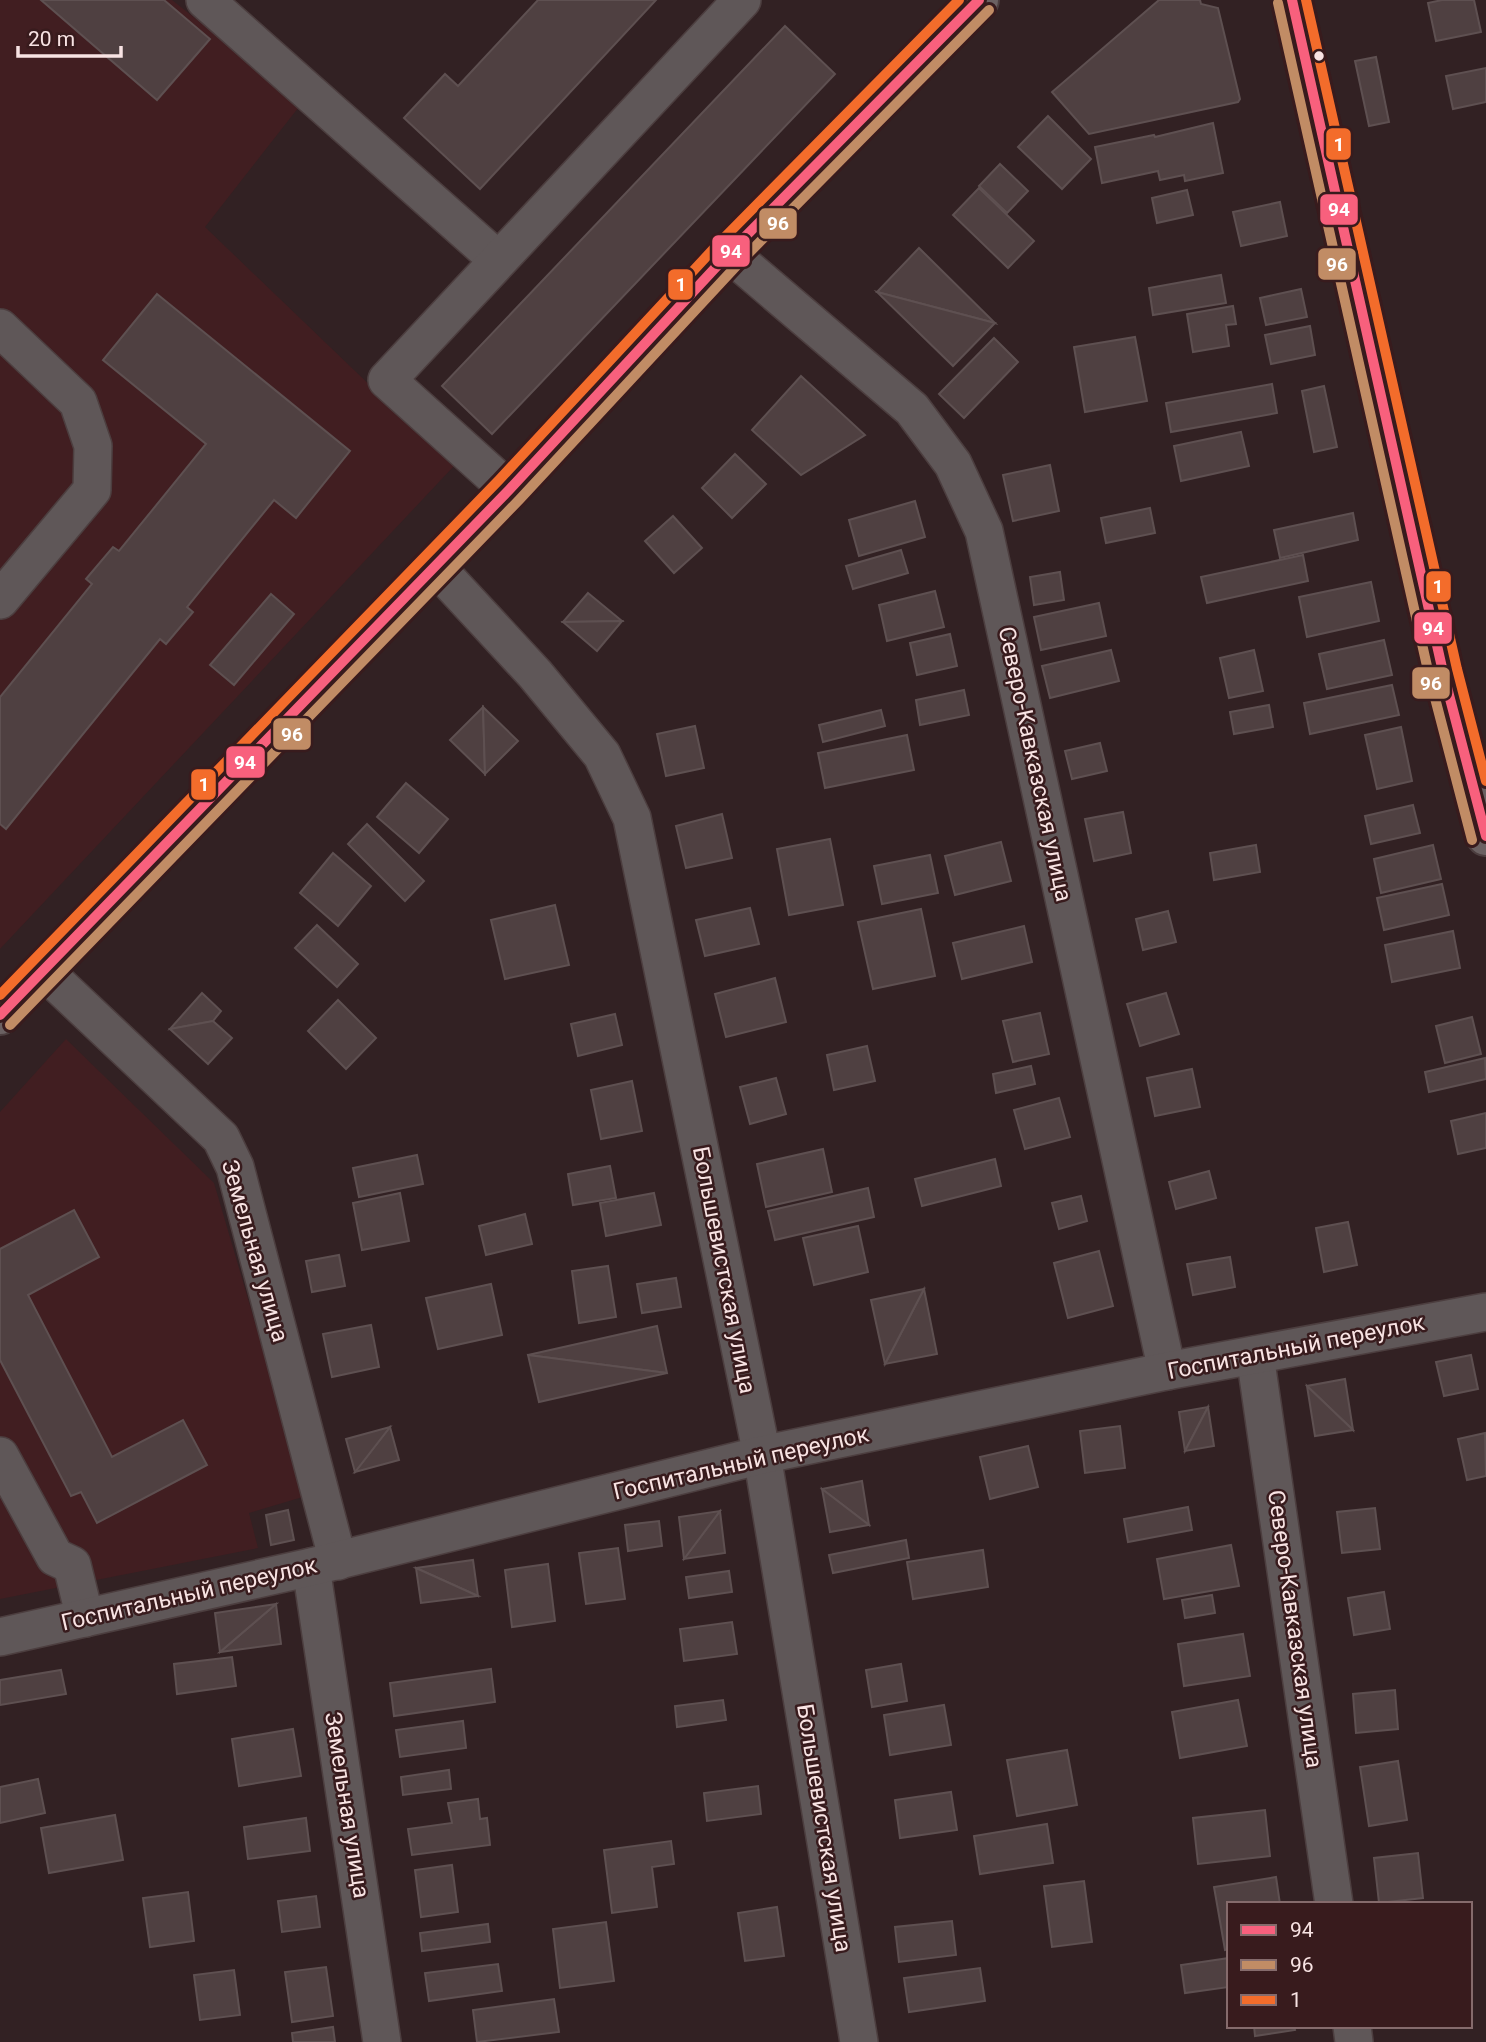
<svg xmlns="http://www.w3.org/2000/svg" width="1486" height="2042" font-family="Roboto,sans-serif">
<rect width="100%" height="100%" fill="#322123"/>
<!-- built -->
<g fill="#411e21">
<path d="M0 0H172L302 103 205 227 454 466 0 949Z"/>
<path d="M66 1039 214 1183 306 1496 249 1513 258 1548 0 1599V1112Z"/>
</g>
<!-- building -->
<g fill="#4f4041" stroke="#5e5051" stroke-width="2">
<path d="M41 0H164L210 39 157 100Z"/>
<path d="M538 0H656L480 189 404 118 445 74 458 86Z"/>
<path d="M1159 0H1200L1201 4 1218 8 1240 99 1238 102 1089 134 1052 92Z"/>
<path d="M1442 0H1474L1481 32 1436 41 1428 3Z"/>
<path d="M785 26 835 74 492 434 442 386Z"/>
<path d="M1376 57 1389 122 1369 126 1355 61Z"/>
<path d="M1486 68V102L1453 109 1446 76Z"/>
<path d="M1048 116 1091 159 1062 189 1018 147Z"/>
<path d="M1213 123 1223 173 1185 181 1184 175 1160 180 1158 171 1102 183 1095 147 1154 135 1155 137Z"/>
<path d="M1000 164 1028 191 1007 213 979 186Z"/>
<path d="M979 188 1034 241 1008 268 953 215Z"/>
<path d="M1187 190 1193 215 1157 223 1152 198Z"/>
<path d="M1280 202 1287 236 1241 246 1233 212Z"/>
<path d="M919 248 995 323 877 292Z"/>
<path d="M1221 275 1226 303 1153 315 1149 288Z"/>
<path d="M1301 289 1307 317 1266 325 1260 298Z"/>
<path d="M877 292 995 323 953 366Z"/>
<path d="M157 294 350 451 296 518 274 500 187 607 193 612 166 644 160 639 6 829 0 824V697L92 584 86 579 113 547 119 551 206 444 103 360Z"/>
<path d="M1233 306 1236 324 1226 325 1229 346 1193 352 1187 314Z"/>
<path d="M1310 326 1315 355 1271 364 1265 335Z"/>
<path d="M1135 337 1147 401 1085 412 1074 347Z"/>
<path d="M994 338 1018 362 964 418 939 394Z"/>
<path d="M801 376 865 435 801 475 752 430Z"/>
<path d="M1272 384 1277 413 1171 432 1166 403Z"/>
<path d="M1324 386 1337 447 1314 452 1302 391Z"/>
<path d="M1241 432 1249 466 1181 481 1174 446Z"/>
<path d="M735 454 766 484 732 518 702 488Z"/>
<path d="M1050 465 1059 511 1013 521 1003 475Z"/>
<path d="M915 501 925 537 859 556 849 520Z"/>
<path d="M1150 508 1155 533 1106 543 1101 518Z"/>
<path d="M1353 513 1358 540 1280 558 1274 530Z"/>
<path d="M673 516 702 548 674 573 645 541Z"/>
<path d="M901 550 908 573 853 589 846 566Z"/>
<path d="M1303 555 1308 581 1207 603 1201 577Z"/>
<path d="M1060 572 1064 600 1034 605 1030 577Z"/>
<path d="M1371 582 1379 621 1307 637 1299 597Z"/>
<path d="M935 591 944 627 887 641 879 605Z"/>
<path d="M588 593 622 621 563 622Z"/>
<path d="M271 594 294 614 234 685 210 665Z"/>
<path d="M1099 603 1106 636 1041 650 1034 617Z"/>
<path d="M622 621 597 651 563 622Z"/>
<path d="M950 634 957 666 917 675 910 643Z"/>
<path d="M1384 640 1392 675 1327 689 1319 654Z"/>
<path d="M1111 650 1119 681 1050 698 1042 666Z"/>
<path d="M1254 650 1263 691 1229 698 1220 658Z"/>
<path d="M1392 685 1399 715 1310 734 1304 703Z"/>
<path d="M964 690 969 715 920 725 916 700Z"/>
<path d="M1269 705 1273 727 1234 734 1230 712Z"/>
<path d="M483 707 485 774 450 740Z"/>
<path d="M483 707 518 741 485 774Z"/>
<path d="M881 710 885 726 823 742 819 725Z"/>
<path d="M695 726 704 768 666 776 657 734Z"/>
<path d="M1401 727 1412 781 1377 789 1365 735Z"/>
<path d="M907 735 914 770 825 788 818 753Z"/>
<path d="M1100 743 1107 771 1072 779 1065 751Z"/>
<path d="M406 783 448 819 419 853 377 817Z"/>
<path d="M1413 805 1420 833 1371 844 1365 816Z"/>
<path d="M1123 812 1131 853 1094 861 1085 819Z"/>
<path d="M722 814 732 858 686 868 676 826Z"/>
<path d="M367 824 424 881 405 901 348 844Z"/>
<path d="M830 839 843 905 789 915 777 849Z"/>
<path d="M1001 842 1011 881 955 895 945 856Z"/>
<path d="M1256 845 1260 872 1214 880 1210 853Z"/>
<path d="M1433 845 1441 879 1381 893 1374 859Z"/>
<path d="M333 853 371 886 338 926 300 893Z"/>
<path d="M930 855 938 893 882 904 874 866Z"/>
<path d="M1442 884 1449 915 1384 930 1377 898Z"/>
<path d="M555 905 569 965 505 979 491 920Z"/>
<path d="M750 908 759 944 705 956 696 920Z"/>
<path d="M921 909 935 976 873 989 858 922Z"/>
<path d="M1168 911 1176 942 1143 950 1136 919Z"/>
<path d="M317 925 358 964 337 987 295 948Z"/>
<path d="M1024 926 1032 962 962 979 953 943Z"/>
<path d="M1453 931 1460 968 1392 982 1385 945Z"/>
<path d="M775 978 786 1022 726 1037 715 994Z"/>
<path d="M202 993 221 1011 213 1021 170 1029Z"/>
<path d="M1166 993 1179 1034 1140 1046 1127 1004Z"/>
<path d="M338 1000 376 1038 346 1069 308 1031Z"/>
<path d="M1040 1013 1049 1054 1013 1062 1003 1021Z"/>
<path d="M615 1014 622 1045 578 1056 571 1024Z"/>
<path d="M1472 1017 1481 1054 1445 1063 1436 1026Z"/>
<path d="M213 1021 232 1038 208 1064 170 1029Z"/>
<path d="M867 1046 875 1081 834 1090 827 1055Z"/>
<path d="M1485 1058 1486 1079 1429 1092 1425 1072Z"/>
<path d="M1031 1066 1035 1084 996 1093 993 1074Z"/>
<path d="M1192 1069 1200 1107 1155 1116 1147 1078Z"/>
<path d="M776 1078 786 1114 750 1124 740 1087Z"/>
<path d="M632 1081 642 1131 601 1139 591 1090Z"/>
<path d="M1059 1098 1070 1137 1025 1149 1014 1110Z"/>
<path d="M1486 1113V1148L1458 1154 1451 1121Z"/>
<path d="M823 1149 832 1192 766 1207 757 1164Z"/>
<path d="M417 1155 423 1184 359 1197 353 1168Z"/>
<path d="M995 1159 1001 1186 922 1206 915 1179Z"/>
<path d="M610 1166 616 1198 573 1205 568 1174Z"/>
<path d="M1209 1171 1216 1198 1176 1209 1169 1182Z"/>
<path d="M868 1188 874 1217 775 1240 768 1211Z"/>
<path d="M400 1193 409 1241 362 1250 353 1203Z"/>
<path d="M654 1193 661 1225 606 1236 600 1203Z"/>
<path d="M1081 1196 1087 1221 1059 1229 1052 1203Z"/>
<path d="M74 1210 99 1257 28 1295 112 1457 183 1420 207 1465 97 1523 81 1492 71 1496 0 1360V1249Z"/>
<path d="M525 1214 532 1244 486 1255 479 1226Z"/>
<path d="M1348 1222 1357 1265 1324 1272 1316 1228Z"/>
<path d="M858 1226 868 1272 814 1285 803 1238Z"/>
<path d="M1099 1251 1113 1306 1068 1318 1054 1263Z"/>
<path d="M339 1255 345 1286 312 1292 306 1261Z"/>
<path d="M1230 1257 1235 1287 1193 1295 1187 1264Z"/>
<path d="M608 1266 616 1317 579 1323 572 1271Z"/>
<path d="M676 1278 681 1307 642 1313 637 1284Z"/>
<path d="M491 1284 502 1335 438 1349 426 1298Z"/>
<path d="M924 1289 937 1354 885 1364Z"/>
<path d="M924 1289 885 1364 871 1300Z"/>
<path d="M371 1325 379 1367 332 1377 323 1334Z"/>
<path d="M657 1326 667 1373 528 1355Z"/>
<path d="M528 1355 667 1373 539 1402Z"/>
<path d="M1471 1355 1478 1389 1444 1396 1436 1362Z"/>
<path d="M1345 1379 1353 1430 1307 1386Z"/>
<path d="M1307 1386 1353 1430 1315 1436Z"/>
<path d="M1208 1407 1185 1451 1179 1412Z"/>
<path d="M1208 1407 1214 1446 1185 1451Z"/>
<path d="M1120 1426 1125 1468 1085 1473 1080 1431Z"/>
<path d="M390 1427 399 1460 355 1472Z"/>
<path d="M390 1427 355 1472 346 1439Z"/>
<path d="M1485 1433 1486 1476 1467 1480 1458 1439Z"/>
<path d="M1028 1446 1038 1487 990 1499 980 1457Z"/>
<path d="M862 1481 869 1525 822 1489Z"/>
<path d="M822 1489 869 1525 830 1532Z"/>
<path d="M1188 1507 1192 1530 1128 1542 1124 1519Z"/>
<path d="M1375 1508 1380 1549 1342 1553 1337 1512Z"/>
<path d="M288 1510 294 1540 271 1545 266 1515Z"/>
<path d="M720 1511 725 1553 684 1559Z"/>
<path d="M720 1511 684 1559 679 1517Z"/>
<path d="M659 1521 662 1546 628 1551 625 1525Z"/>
<path d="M906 1540 909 1558 833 1573 829 1555Z"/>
<path d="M1231 1545 1239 1586 1164 1599 1157 1559Z"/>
<path d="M618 1548 625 1599 586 1604 579 1553Z"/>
<path d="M983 1550 988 1587 913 1599 907 1562Z"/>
<path d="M473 1560 478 1596 416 1568Z"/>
<path d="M548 1564 555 1621 512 1627 505 1570Z"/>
<path d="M416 1568 478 1596 421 1603Z"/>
<path d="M729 1571 732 1592 689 1598 686 1577Z"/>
<path d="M1384 1592 1390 1629 1354 1635 1348 1598Z"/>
<path d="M1212 1595 1215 1613 1185 1618 1182 1600Z"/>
<path d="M276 1604 281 1644 220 1652Z"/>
<path d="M276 1604 220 1652 215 1613Z"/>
<path d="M732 1622 737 1654 684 1661 680 1629Z"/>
<path d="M1243 1634 1250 1676 1184 1686 1178 1644Z"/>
<path d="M232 1657 236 1686 177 1694 174 1664Z"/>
<path d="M901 1664 907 1701 872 1707 866 1670Z"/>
<path d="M491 1669 495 1702 394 1716 390 1683Z"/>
<path d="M61 1670 66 1694 0 1705V1680Z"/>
<path d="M1395 1690 1398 1729 1356 1733 1353 1694Z"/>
<path d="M723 1700 726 1720 677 1727 675 1706Z"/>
<path d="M1238 1700 1247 1746 1180 1758 1172 1712Z"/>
<path d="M944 1705 951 1745 890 1755 884 1715Z"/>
<path d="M463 1721 466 1748 400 1757 396 1730Z"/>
<path d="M293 1729 301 1776 239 1786 232 1739Z"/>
<path d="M1067 1750 1077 1805 1017 1816 1007 1760Z"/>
<path d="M1398 1761 1407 1820 1369 1826 1360 1767Z"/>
<path d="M449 1770 451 1789 403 1795 401 1777Z"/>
<path d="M38 1779 45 1813 0 1823V1787Z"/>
<path d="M758 1786 761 1814 707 1821 704 1793Z"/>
<path d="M951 1792 957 1830 900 1838 895 1800Z"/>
<path d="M478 1799 480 1819 487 1818 490 1845 412 1855 408 1829 452 1823 448 1803Z"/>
<path d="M1265 1810 1270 1856 1198 1864 1193 1818Z"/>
<path d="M115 1815 123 1860 49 1873 41 1828Z"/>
<path d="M306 1818 310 1851 248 1859 244 1827Z"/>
<path d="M1047 1824 1053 1863 980 1874 974 1836Z"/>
<path d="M671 1841 674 1864 652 1867 657 1907 612 1913 604 1850Z"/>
<path d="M1418 1853 1423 1898 1379 1903 1374 1858Z"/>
<path d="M452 1865 458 1912 421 1917 415 1870Z"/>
<path d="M1276 1877 1280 1904H1229V1949L1225 1950 1214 1887Z"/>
<path d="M1084 1881 1092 1942 1052 1947 1044 1886Z"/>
<path d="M188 1892 194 1941 150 1947 143 1898Z"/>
<path d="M316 1896 320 1927 282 1932 278 1901Z"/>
<path d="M777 1907 784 1956 745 1961 738 1913Z"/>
<path d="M952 1921 956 1955 899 1962 895 1927Z"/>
<path d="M606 1922 614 1981 560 1988 553 1929Z"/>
<path d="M488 1924 490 1942 422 1951 420 1933Z"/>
<path d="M1229 1958V1987L1185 1993 1181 1965Z"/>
<path d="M498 1964 502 1991 429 2001 425 1973Z"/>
<path d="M326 1967 333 2016 292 2022 285 1972Z"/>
<path d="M980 1968 985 2001 909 2012 904 1978Z"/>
<path d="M234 1970 240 2015 200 2020 194 1975Z"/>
<path d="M554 1999 559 2032 477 2042 473 2010Z"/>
<path d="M1254 2026H1294L1295 2030 1255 2036Z"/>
<path d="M333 2027 335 2042H293L292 2033Z"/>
</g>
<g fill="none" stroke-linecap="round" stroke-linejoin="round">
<!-- minor casing -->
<g stroke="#4c3e3f" stroke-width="40">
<g id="minor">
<path d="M205 0 498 260"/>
<path d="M729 253 912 409 953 464 984 531 1167 1371"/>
<path d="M0 328 78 402 93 446 92 490 0 600"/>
<path d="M509 490 387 380 742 0"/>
<path d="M435 566 535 674 602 755 632 818 762 1455 859 2042"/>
<path d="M43 970 221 1138 235 1167 338 1561"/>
<path d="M1255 1355 1334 1904"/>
<path d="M0 1456 55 1557 72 1565 85 1618"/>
<path d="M311 1567 382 2042"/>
<path d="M0 1637 311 1567 762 1455 1167 1371 1486 1312"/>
<path d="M1352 2026 1354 2042"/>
</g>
</g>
<!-- major casing -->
<g stroke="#4c3e3f" stroke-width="42">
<g id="major">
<path d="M1292 0 1443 672 1486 836"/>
<path d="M0 1015 509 490 729 253 979 0"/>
</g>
</g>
<!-- minor -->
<use href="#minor" stroke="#5f5758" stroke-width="37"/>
<!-- major -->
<use href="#major" stroke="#6b6162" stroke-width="38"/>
<!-- bus-1 casing -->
<g stroke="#381b1d" stroke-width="16">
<g id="bus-1">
<path d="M1292 0 1443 672 1486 836"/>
<path d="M0 1015 509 490 729 253 979 0"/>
</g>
</g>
<!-- bus-2 casing -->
<g stroke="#381b1d" stroke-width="16">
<g id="bus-2">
<path d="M1278 3 1429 675 1472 840"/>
<path d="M10 1025 519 500 739 263 989 10"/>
</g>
</g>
<!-- bus-3 casing -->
<g stroke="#381b1d" stroke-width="16">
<g id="bus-3">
<path d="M1306 0 1457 669 1486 781"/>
<path d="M0 995 499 480 719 243 959 0"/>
</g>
</g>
<!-- bus-1 -->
<use href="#bus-1" stroke="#f8607d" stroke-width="10"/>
<!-- bus-2 -->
<use href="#bus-2" stroke="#c18c65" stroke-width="10"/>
<!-- bus-3 -->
<use href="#bus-3" stroke="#f36c2b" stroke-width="10"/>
</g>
<!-- markers -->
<circle fill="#f8e3e3" stroke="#381b1d" stroke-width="2.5" cx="1319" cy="56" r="6"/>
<g text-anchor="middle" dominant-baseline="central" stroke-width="5" stroke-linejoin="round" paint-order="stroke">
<!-- street labels -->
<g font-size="23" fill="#f8e3e3" stroke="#381b1d">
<text transform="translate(1035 764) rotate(78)">Северо-Кавказская улица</text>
<text transform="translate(255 1251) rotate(74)">Земельная улица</text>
<text transform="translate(724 1270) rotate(79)">Большевистская улица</text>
<text transform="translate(1296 1347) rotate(-11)">Госпитальный переулок</text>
<text transform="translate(741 1463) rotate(-13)">Госпитальный переулок</text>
<text transform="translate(189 1594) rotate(-13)">Госпитальный переулок</text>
<text transform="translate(1295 1629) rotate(82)">Северо-Кавказская улица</text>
<text transform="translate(347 1805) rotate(81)">Земельная улица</text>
<text transform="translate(824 1828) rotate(81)">Большевистская улица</text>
</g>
</g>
<g stroke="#381b1d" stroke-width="2.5">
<rect x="1325" y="127" width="27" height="34" rx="7" fill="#f36c2b"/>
<rect x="1319" y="193" width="40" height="33" rx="7" fill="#f8607d"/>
<rect x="758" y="207" width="40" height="33" rx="7" fill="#c18c65"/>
<rect x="711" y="234" width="40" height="34" rx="7" fill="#f8607d"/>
<rect x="1317" y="247" width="40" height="34" rx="7" fill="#c18c65"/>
<rect x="667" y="268" width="27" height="33" rx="7" fill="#f36c2b"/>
<rect x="1425" y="570" width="27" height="33" rx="7" fill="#f36c2b"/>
<rect x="1413" y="611" width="40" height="34" rx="7" fill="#f8607d"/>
<rect x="1411" y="666" width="40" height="34" rx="7" fill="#c18c65"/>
<rect x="272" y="717" width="40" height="34" rx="7" fill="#c18c65"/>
<rect x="225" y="745" width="41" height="34" rx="7" fill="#f8607d"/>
<rect x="190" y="768" width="27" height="33" rx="7" fill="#f36c2b"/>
</g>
<g font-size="19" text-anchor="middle" font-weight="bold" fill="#fff">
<text x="1339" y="151">1</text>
<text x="1339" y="216">94</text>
<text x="778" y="230">96</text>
<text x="731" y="258">94</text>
<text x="1337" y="271">96</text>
<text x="681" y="291">1</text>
<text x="1438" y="593">1</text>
<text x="1433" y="635">94</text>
<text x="1431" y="690">96</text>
<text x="292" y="741">96</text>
<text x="245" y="769">94</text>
<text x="204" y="791">1</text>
</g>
<!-- legend -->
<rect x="1227" y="1902" width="245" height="126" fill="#381b1d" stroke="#856b6c" stroke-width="2"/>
<rect x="1241" y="1925" width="35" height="10" fill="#f8607d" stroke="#856b6c" stroke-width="2"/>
<text x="1290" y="1937" font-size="21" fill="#f8e3e3">94</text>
<rect x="1241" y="1960" width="35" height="10" fill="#c18c65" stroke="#856b6c" stroke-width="2"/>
<text x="1290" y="1972" font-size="21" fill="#f8e3e3">96</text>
<rect x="1241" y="1995" width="35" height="10" fill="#f36c2b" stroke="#856b6c" stroke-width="2"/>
<text x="1290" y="2007" font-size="21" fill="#f8e3e3">1</text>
<!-- scale -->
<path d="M18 46v10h103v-10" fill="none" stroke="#f8e3e3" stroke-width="3.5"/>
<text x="28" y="46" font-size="21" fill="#f8e3e3" stroke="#381b1d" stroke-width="5" paint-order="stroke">20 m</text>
</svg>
